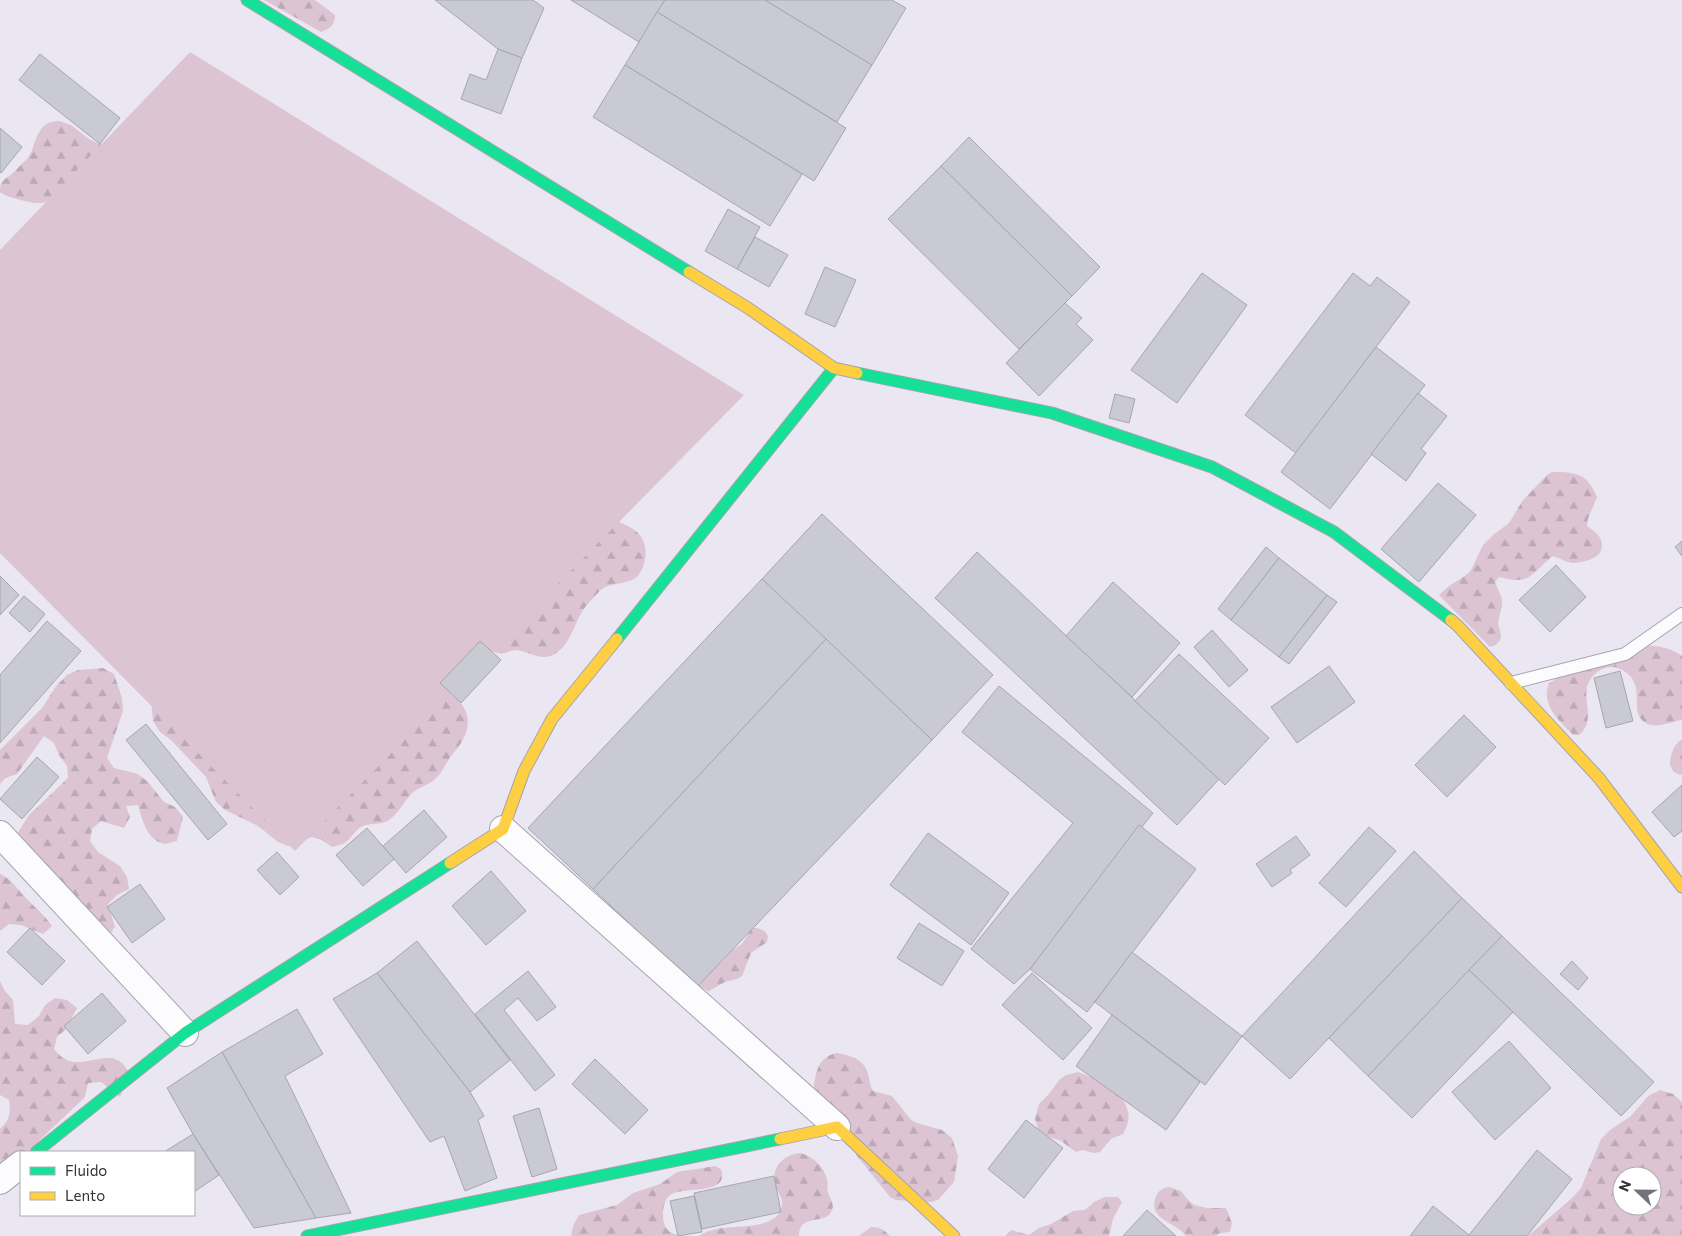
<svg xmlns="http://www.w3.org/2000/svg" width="1682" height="1236" font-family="Commissioner,sans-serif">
<defs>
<pattern id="forest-firs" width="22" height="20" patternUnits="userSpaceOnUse" patternTransform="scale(1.25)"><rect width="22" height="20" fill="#dcc4d3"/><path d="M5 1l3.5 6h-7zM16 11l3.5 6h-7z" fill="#bda9b6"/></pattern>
</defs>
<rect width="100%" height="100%" fill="#eae7f3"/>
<!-- forest -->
<g fill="url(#forest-firs)" fill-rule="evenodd">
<path d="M264 0H315L335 15C335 25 330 29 321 32Z"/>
<path d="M59 121 71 125 89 139 104 146 49 200C47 201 44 203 41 203 33 204 5 197 0 192 0 177 7 180 15 171 19 167 22 163 26 160 34 152 34 137 42 128 47 122 51 122 59 121Z"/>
<path d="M1552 472C1576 472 1587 473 1597 497L1588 519 1587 526C1592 530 1599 534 1601 540 1607 557 1585 563 1572 563 1566 562 1559 558 1553 556 1530 574 1531 586 1499 577L1495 582 1502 599V605L1498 623 1501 635 1500 640 1496 645 1490 647 1439 595 1449 586 1466 575 1471 570 1483 545 1493 535 1509 523 1523 500 1547 475Z"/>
<path d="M602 517C624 523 650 530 645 559 644 565 642 571 638 576 628 585 612 582 602 589 597 593 591 601 586 606 574 621 572 645 553 655 540 661 528 651 516 650 512 650 508 652 505 653 500 654 495 652 490 651Z"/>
<path d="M1646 645C1662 647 1669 647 1682 656V720C1669 722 1653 731 1642 720 1629 708 1649 681 1618 668 1609 665 1600 669 1594 675 1575 693 1600 718 1579 735H1573C1560 721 1540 705 1549 683L1589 660Z"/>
<path d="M103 668 114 674 122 698 123 711 107 758 114 768 138 774 148 782 164 802 175 807 183 817 177 841C174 841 169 844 165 844 147 841 142 819 138 805L126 806 130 817 124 828 101 821 92 829 90 841 98 852 120 866 127 877 129 889 117 895 108 904 115 927 107 938 15 837 29 815 68 778 67 766 59 755 54 743 44 736 17 774 5 778 0 784V750L43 707 56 686 67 675 78 670Z"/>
<path d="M447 692C468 704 474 722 461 743 457 750 451 755 447 762 443 769 440 775 434 780 427 786 418 787 411 794 403 803 399 813 389 820 382 825 371 823 363 826 355 829 351 840 343 844 340 845 336 846 332 847L322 840 311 837 300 843 288 846 278 842 258 826 225 810 216 802 206 777 171 740 160 732 153 721 151 696Z"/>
<path d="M1682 739V774L1680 775 1674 772 1670 764C1670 755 1674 744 1682 739Z"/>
<path d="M0 874C11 879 16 887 24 896 33 906 44 914 52 926L43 934 21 925 9 924 0 931Z"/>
<path d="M752 928C760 928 764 929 768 936L767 942 751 953 742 976 737 979 725 982 709 991 698 986 706 972 723 961 731 951 742 944Z"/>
<path d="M0 981 5 991 13 1000 15 1024 28 1025 39 1016 45 1005 55 998 67 1000 77 1008 66 1029 57 1037 54 1049C57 1052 60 1056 63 1058 83 1071 108 1047 124 1065 126 1067 128 1072 129 1075L120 1097 101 1082 88 1083 85 1097 0 1178V1129C10 1120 11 1112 9 1100L0 1095Z"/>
<path d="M837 1053C849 1055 863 1059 867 1071 870 1078 869 1084 873 1091L892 1096 911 1120 917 1123 942 1130 952 1138 958 1156 954 1182 938 1200 932 1202 896 1200 890 1197 813 1101C814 1082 814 1057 837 1053Z"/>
<path d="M1078 1072 1091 1077H1103C1120 1095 1138 1110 1123 1134L1111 1139 1100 1152 1094 1153 1082 1150 1076 1152 1061 1141 1044 1135 1039 1131 1035 1119 1039 1104 1048 1095 1060 1079 1066 1075Z"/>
<path d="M1660 1090 1673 1094 1682 1102V1236H1528L1572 1198 1581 1188 1601 1139 1610 1130 1631 1116 1648 1096ZM1622 1176H1652V1206H1622Z"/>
<path d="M801 1153C814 1158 824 1166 827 1180 828 1184 827 1188 828 1192 829 1198 835 1203 832 1210 827 1226 799 1212 799 1236H699C702 1234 705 1232 709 1231 726 1224 768 1231 779 1213 787 1200 778 1195 775 1184 771 1166 785 1154 801 1153Z"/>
<path d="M715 1166 721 1169C731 1197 680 1185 669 1196 662 1202 661 1222 667 1229 670 1233 677 1235 681 1236H571L573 1226 579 1215 617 1205 633 1193 660 1184 677 1172Z"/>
<path d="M1169 1187 1181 1191 1189 1201 1194 1205 1207 1208H1226L1232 1223 1230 1232 1220 1233 1216 1236H1186C1177 1222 1146 1220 1156 1196 1159 1190 1163 1188 1169 1187Z"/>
<path d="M1105 1197H1118L1122 1202 1113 1219 1109 1236H1005L1011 1230 1029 1235 1039 1228 1051 1224 1073 1211 1085 1210 1094 1202Z"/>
<path d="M871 1227C880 1227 884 1230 890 1236H859Z"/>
</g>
<!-- pitch -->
<path fill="#dcc4d3" d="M190 52 744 395 295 851 0 553V250Z"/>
<!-- building -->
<g fill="#cacad4" stroke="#a6a6af">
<path d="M435 0H533L544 8 522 58 498 49Z"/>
<path d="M571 0H665L639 42Z"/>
<path d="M665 0H765L872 65 837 122 657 12Z"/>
<path d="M765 0H892L906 8 872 65Z"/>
<path d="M657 12 846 128 814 181 625 65Z"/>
<path d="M498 49 522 58 501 114 461 99 470 74 486 80Z"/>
<path d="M40 54 120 118 100 144 19 80Z"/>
<path d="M625 65 802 174 770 226 593 117Z"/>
<path d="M0 128 22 147 1 173 0 172Z"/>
<path d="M969 137 1100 267 1072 296 941 166Z"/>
<path d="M941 166 1072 296 1019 349 888 219Z"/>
<path d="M728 209 760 227 737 269 705 251Z"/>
<path d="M755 237 788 255 769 287 737 269Z"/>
<path d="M825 267 856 280 835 327 805 314Z"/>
<path d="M1202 273 1247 305 1177 403 1131 370Z"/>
<path d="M1353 273 1370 286 1377 277 1410 302 1296 453 1245 415Z"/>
<path d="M1065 303 1082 318 1076 324 1093 340 1039 396 1006 363Z"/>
<path d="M1376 347 1425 385 1330 509 1281 472Z"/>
<path d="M1418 393 1447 416 1421 449 1426 453 1406 481 1371 454Z"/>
<path d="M1115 394 1135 399 1129 423 1109 418Z"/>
<path d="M1438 483 1476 515 1419 582 1381 549Z"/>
<path d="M822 514 993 675 932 740 762 579Z"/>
<path d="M1682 541V556L1675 547Z"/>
<path d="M1266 547 1279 558 1231 620 1218 609Z"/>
<path d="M977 552 1219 779 1177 825 935 598Z"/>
<path d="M1279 558 1327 595 1279 657 1231 620Z"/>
<path d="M1556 565 1586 597 1550 632 1519 600Z"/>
<path d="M0 576 19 595 0 615Z"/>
<path d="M762 579 826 639 593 889 528 828Z"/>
<path d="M1113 582 1180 643 1132 697 1066 636Z"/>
<path d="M1327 595 1337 602 1289 664 1279 657Z"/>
<path d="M24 596 45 614 30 632 9 613Z"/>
<path d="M47 621 81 651 0 743V675Z"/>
<path d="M1212 630 1248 670 1229 687 1194 647Z"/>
<path d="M826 639 932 740 697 987 593 889Z"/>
<path d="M480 641 501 660 461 703 440 683Z"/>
<path d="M1179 654 1269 738 1225 785 1135 701Z"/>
<path d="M1329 666 1355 702 1297 743 1271 707Z"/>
<path d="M1620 671 1633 721 1606 728 1594 678Z"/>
<path d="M999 686 1153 813 1030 969 1014 984 971 949 1073 823 962 732Z"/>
<path d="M1464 715 1496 747 1447 797 1415 765Z"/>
<path d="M146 724 227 824 208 840 126 740Z"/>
<path d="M37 757 59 777 22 819 0 799Z"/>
<path d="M1682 785V831L1674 837 1652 812Z"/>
<path d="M424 810 447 837 406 873 383 846Z"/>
<path d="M1139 825 1196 869 1087 1012 1030 969Z"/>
<path d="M1369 827 1396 851 1346 907 1319 883Z"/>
<path d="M367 828 394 859 363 886 336 855Z"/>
<path d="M928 833 1009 893 971 945 890 885Z"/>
<path d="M1296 836 1310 855 1290 870 1292 873 1272 887 1256 864Z"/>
<path d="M1414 851 1462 898 1290 1079 1242 1036Z"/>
<path d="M277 852 299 877 280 895 257 870Z"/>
<path d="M491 871 526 911 486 945 452 906Z"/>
<path d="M140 884 165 919 132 943 107 907Z"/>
<path d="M1462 898 1502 936 1368 1076 1329 1038Z"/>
<path d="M919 923 964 951 942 986 897 958Z"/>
<path d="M30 928 65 961 42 985 7 952Z"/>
<path d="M1502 936 1654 1082 1621 1116 1469 970Z"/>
<path d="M417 941 510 1060 470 1092 377 973Z"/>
<path d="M1132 952 1242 1036 1205 1085 1095 1002Z"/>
<path d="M1572 961 1588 978 1578 990 1560 974Z"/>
<path d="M1469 970 1513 1012 1412 1118 1368 1076Z"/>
<path d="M528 971 556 1007 537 1021 518 998 504 1010 555 1075 535 1091 475 1014Z"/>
<path d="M377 973 470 1092 484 1116 478 1120 497 1178 465 1191 444 1136 430 1142 333 999Z"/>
<path d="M1032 973 1092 1028 1063 1060 1002 1005Z"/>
<path d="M102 993 126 1021 88 1054 64 1026Z"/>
<path d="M297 1009 323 1054 285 1076 351 1213 316 1218 222 1052Z"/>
<path d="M1112 1015 1200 1082 1166 1130 1076 1066Z"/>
<path d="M1509 1041 1551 1088 1495 1140 1452 1092Z"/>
<path d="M222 1052 316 1218 254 1228 193 1134 167 1088Z"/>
<path d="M595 1059 648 1110 625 1134 572 1084Z"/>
<path d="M539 1108 557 1169 532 1177 513 1116Z"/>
<path d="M1026 1120 1063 1148 1024 1198 988 1169Z"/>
<path d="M193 1134 219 1175 194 1192V1152H164Z"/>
<path d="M1537 1150 1572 1179 1527 1236H1471L1469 1235Z"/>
<path d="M774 1176 781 1212 702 1229 694 1193Z"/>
<path d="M694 1196 702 1232 678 1236 670 1201Z"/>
<path d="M1433 1206 1469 1235 1468 1236H1410Z"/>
<path d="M1147 1210 1176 1236H1123Z"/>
</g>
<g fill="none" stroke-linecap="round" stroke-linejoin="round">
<!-- lane casing -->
<g stroke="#a6a4ad" stroke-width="14">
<path id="lane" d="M1511 683 1625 654 1682 614"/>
</g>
<!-- street casing -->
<g stroke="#a6a4ad" stroke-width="28">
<g id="street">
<path d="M503 829 837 1127"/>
<path d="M0 834 185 1033"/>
<path d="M0 1181 21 1164"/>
</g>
</g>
<!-- fast casing -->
<g stroke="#a6a4ad" stroke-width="13">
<g id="fast">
<path d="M247 0 689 272"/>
<path d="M857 373 1052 413 1212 467 1334 532 1451 620"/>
<path d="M617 639 834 368"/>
<path d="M36 1152 185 1033 450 863"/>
<path d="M307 1236 780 1139"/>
</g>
</g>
<!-- slow casing -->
<g stroke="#a6a4ad" stroke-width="13">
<g id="slow">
<path d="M689 272 748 308 834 368 857 373"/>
<path d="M1451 620 1457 625 1599 778 1682 887"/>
<path d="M450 863 503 829 524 771 552 719 617 639"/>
<path d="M780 1139 837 1127 954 1236"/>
</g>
</g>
<!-- lane -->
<use href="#lane" stroke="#fcfbfd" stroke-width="12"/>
<!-- street -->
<use href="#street" stroke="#fcfbfd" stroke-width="26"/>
<!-- fast -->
<use href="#fast" stroke="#16e098" stroke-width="11"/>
<!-- slow -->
<use href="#slow" stroke="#ffcf43" stroke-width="11"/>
</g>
<!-- legend -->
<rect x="20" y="1151" width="175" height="65" fill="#ffffff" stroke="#adadb0"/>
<rect x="30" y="1167" width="25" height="8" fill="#16e098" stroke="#adadb0"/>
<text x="65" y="1176" font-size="15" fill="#33313a">Fluido</text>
<rect x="30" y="1192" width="25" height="8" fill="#ffcf43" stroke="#adadb0"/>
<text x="65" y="1201" font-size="15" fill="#33313a">Lento</text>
<!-- north arrow -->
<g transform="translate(1637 1191) rotate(292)"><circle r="24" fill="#ffffff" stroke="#adadb0"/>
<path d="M0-4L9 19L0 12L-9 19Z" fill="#73717b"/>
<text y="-8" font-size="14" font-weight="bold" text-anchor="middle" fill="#33313a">N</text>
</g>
</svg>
